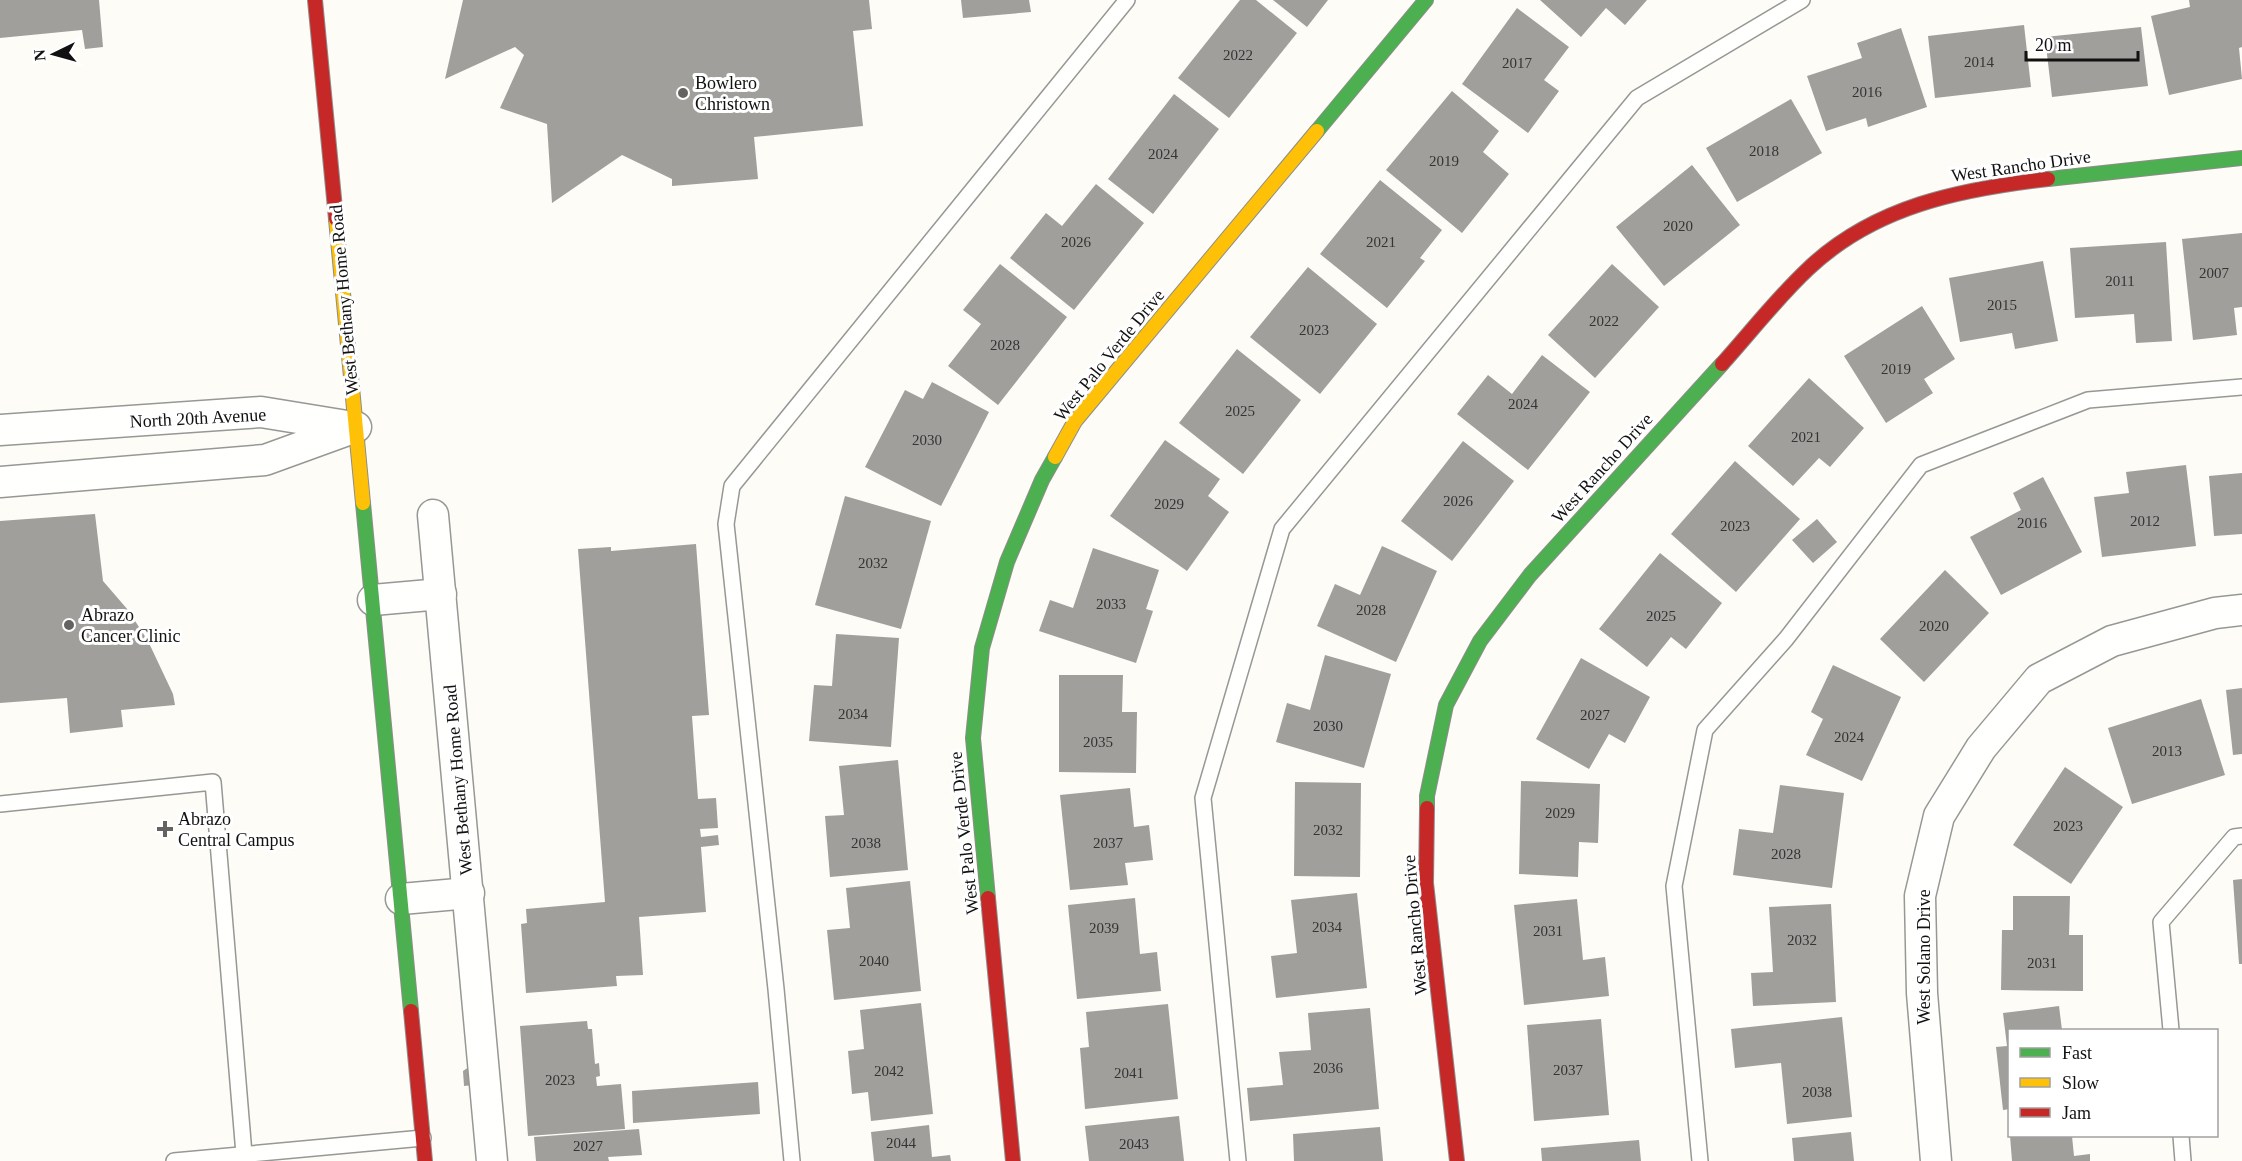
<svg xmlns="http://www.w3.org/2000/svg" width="2242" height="1161" font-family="Georgia,serif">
<rect width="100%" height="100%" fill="#fdfcf7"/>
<!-- building -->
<g fill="#a19f9c">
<path d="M0 0H99L103 47 85 49 82 30 0 38Z"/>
<path d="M463 0H869L872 29 853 31 863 126 754 137 758 179 672 186V179L622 155 552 203 547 124 500 108 524 55 515 47 445 79Z"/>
<path d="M961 0H1029L1031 12 963 18Z"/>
<path d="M1240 0H1256L1297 33 1229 118 1178 78Z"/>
<path d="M1273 0H1328L1307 27Z"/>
<path d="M1540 0H1647L1625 25 1606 8 1581 37Z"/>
<path d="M2189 0H2242V47L2239 48 2242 79 2169 95 2151 16 2190 7Z"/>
<path d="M1517 8 1569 47 1544 80 1559 91 1528 133 1462 84Z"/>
<path d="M2024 25 2031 87 1935 98 1928 36Z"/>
<path d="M2141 27 2148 86 2052 97 2045 37Z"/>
<path d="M1901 28 1927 107 1868 127 1866 118 1826 131 1807 76 1862 58 1857 43Z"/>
<path d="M1452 91 1499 131 1483 152 1509 174 1462 233 1386 170Z"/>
<path d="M1174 94 1219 129 1153 214 1108 179Z"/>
<path d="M1791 99 1822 153 1737 202 1706 148Z"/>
<path d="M1692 165 1740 225 1664 286 1616 227Z"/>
<path d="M1380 180 1442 230 1420 258 1425 261 1387 308 1320 254Z"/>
<path d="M1096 184 1144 223 1074 310 1010 258 1046 213 1062 226Z"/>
<path d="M2242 233V307L2234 308 2237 335 2193 340 2182 239Z"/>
<path d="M2166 242 2172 341 2136 343 2134 314 2075 318 2070 248Z"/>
<path d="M2043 261 2058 341 2015 349 2012 333 1960 342 1949 278Z"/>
<path d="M1000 264 1067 317 998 405 948 366 981 324 963 310Z"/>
<path d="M1612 264 1659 307 1595 378 1548 335Z"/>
<path d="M1308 267 1377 324 1320 394 1250 337Z"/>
<path d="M1922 306 1955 359 1924 379 1933 393 1886 423 1844 356Z"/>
<path d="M1237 349 1301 400 1243 474 1179 423Z"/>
<path d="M1542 355 1590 392 1528 470 1457 414 1488 375 1512 394Z"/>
<path d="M1809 378 1864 428 1830 467 1819 458 1793 486 1748 446Z"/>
<path d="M932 382 989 412 941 506 865 467 905 390 923 399Z"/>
<path d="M1165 440 1220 479 1208 496 1229 512 1187 571 1110 516Z"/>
<path d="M1463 441 1514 481 1452 561 1401 521Z"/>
<path d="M1735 461 1800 519 1736 592 1671 534Z"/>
<path d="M2186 465 2196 546 2102 557 2094 497 2129 493 2126 472Z"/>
<path d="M2242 473V534L2214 536 2209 476Z"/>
<path d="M2043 477 2082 552 2001 595 1970 537 2021 510 2013 493Z"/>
<path d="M845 496 931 521 901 629 815 605Z"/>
<path d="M95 514 103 581 128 610 148 641 173 694 175 705 121 710 123 727 70 733 67 698 0 703V521Z"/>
<path d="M1817 519 1837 542 1813 563 1792 540Z"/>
<path d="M696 544 709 715 692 716 698 799 716 798 718 828 700 829 701 837 718 835 719 845 701 847 706 912 639 917 643 975 616 976 617 986 526 993 521 924 527 923 526 909 605 902 578 549 611 547V551Z"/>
<path d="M1382 546 1437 571 1396 662 1317 626 1335 584 1360 595Z"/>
<path d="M1093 548 1159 570 1146 609 1153 611 1136 663 1039 631 1050 600 1073 608Z"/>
<path d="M1660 553 1722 603 1686 649 1671 637 1647 667 1599 629Z"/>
<path d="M1945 570 1989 613 1924 682 1880 639Z"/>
<path d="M836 634 899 638 891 747 809 741 814 685 832 686Z"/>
<path d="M1325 655 1391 674 1364 768 1276 742 1287 703 1310 710Z"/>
<path d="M1581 658 1650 697 1625 743 1609 734 1589 769 1536 739Z"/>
<path d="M1833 665 1901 697 1862 781 1806 755 1823 719 1811 712Z"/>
<path d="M1059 675H1123L1122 712H1137L1136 773 1059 772Z"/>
<path d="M2242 688V754L2233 755 2226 690Z"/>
<path d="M2201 699 2225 775 2132 804 2108 728Z"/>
<path d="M898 760 908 870 830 877 825 816 844 815 839 766Z"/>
<path d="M2065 767 2123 807 2071 884 2013 845Z"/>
<path d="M1521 781 1600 784 1598 843 1579 842 1578 877 1519 874Z"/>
<path d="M1295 782 1361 783 1360 877 1294 876Z"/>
<path d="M1780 785 1844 793 1832 888 1733 875 1739 829 1773 833Z"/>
<path d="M1130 788 1134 827 1149 825 1153 860 1125 863 1128 885 1070 890 1060 795Z"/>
<path d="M2242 879V964H2239L2233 880Z"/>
<path d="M910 881 921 991 834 1000 827 930 850 928 846 888Z"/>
<path d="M1357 893 1367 988 1276 998 1271 956 1297 953 1291 900Z"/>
<path d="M2013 896H2070L2069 935H2083V991L2001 990 2002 930H2013Z"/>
<path d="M1135 898 1140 954 1157 952 1161 991 1077 999 1068 905Z"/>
<path d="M1577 899 1583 960 1605 957 1609 996 1524 1005 1514 905Z"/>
<path d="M1831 904 1836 1002 1753 1006 1751 973 1773 972 1769 907Z"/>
<path d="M921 1003 933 1114 871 1121 868 1092 852 1094 848 1051 864 1049 860 1010Z"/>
<path d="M1168 1004 1178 1099 1085 1109 1080 1048 1089 1047 1086 1012Z"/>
<path d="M2059 1006 2062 1030H2010V1109L2003 1110 1996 1047 2007 1046 2003 1013Z"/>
<path d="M1370 1008 1379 1109 1250 1121 1247 1088 1283 1085 1279 1052 1311 1050 1308 1013Z"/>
<path d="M1842 1017 1852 1117 1787 1124 1781 1063 1735 1068 1731 1029Z"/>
<path d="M1601 1019 1609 1115 1534 1121 1527 1025Z"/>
<path d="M587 1021 588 1029H592L595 1064 599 1063 600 1076 596 1077 597 1086 621 1084 625 1129 528 1136 520 1026Z"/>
<path d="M473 1064 474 1085 464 1086 463 1071Z"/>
<path d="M758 1082 760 1114 633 1123 632 1091Z"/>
<path d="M1179 1116 1184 1161H1089L1085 1126Z"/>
<path d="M929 1125 932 1157 950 1155 951 1161H874L871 1132Z"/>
<path d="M1380 1127 1383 1161H1294L1293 1134Z"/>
<path d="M639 1129 642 1155 608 1157 609 1161H536L534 1137Z"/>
<path d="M1851 1132 1854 1161H1794L1792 1138Z"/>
<path d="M2010 1136H2072L2074 1156 2090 1154V1161H2012Z"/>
<path d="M1639 1140 1641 1161H1542L1541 1148Z"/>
</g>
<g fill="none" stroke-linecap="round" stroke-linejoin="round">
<!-- lane casing -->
<g stroke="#979795" stroke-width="18">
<g id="lane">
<path d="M0 804 213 782 244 1154"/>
<path d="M2171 1030 2161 922 2234 837 2242 836"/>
<path d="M2181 1136 2183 1161"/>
<path d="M174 1161 423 1138"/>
<path d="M792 1161 776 989 726 524 732 486 1127 0"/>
<path d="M1238 1161 1203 798 1282 529 1637 98 1802 0"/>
<path d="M1700 1161 1674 886 1705 730 1786 639 1921 465 2088 400 2242 387"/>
</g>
</g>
<!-- street casing -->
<g stroke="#979795" stroke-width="33">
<g id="street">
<path d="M0 430 261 412 353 427"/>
<path d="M0 482 265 460 356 427"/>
<path d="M433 515 492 1161"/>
<path d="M373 600 441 594"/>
<path d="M401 899 469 893"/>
<path d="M1936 1161 1922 993 1920 896 1939 816 1981 748 2039 679 2112 641 2215 613 2242 610"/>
</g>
</g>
<!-- fast casing -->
<g stroke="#8e8d8b" stroke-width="16">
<g id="fast">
<path d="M1317 131 1426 0"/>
<path d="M2048 179 2242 158"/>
<path d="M363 503 411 1011"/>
<path d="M1427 808V796L1446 705 1480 641 1530 575 1722 364"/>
<path d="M988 898 973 738 982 648 1007 562 1042 480 1055 457"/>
</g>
</g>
<!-- slow casing -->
<g stroke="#8e8d8b" stroke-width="16">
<g id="slow">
<path d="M336 219 363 503"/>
<path d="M1055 457 1075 421 1317 131"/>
</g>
</g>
<!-- jam casing -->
<g stroke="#8e8d8b" stroke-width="16">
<g id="jam">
<path d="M315 0 336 219"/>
<path d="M1722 364C1750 333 1777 298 1808 269 1874 206 1961 189 2048 179"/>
<path d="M1427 808 1426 883 1457 1161"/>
<path d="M988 898 1013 1161"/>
<path d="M411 1011 425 1161"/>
</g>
</g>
<!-- lane -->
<use href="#lane" stroke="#fffffe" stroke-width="15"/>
<!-- street -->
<use href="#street" stroke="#fffffe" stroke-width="30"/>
<!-- fast -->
<use href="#fast" stroke="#4caf50" stroke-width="14"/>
<!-- slow -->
<use href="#slow" stroke="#ffc107" stroke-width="14"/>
<!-- jam -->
<use href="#jam" stroke="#c62828" stroke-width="14"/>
</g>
<!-- markers -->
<g fill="#646362" stroke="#fff" stroke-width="2">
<circle cx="683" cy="93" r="6"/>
<circle cx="69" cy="625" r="6"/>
<path d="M162 820h6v6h6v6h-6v6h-6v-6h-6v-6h6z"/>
</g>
<g text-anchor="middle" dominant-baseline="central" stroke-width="6" stroke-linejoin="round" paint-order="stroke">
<!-- number labels -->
<g font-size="15" fill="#353434">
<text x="1238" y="55">2022</text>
<text x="1979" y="62">2014</text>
<text x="1517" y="63">2017</text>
<text x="1867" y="92">2016</text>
<text x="1764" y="151">2018</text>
<text x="1163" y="154">2024</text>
<text x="1444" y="161">2019</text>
<text x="1678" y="226">2020</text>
<text x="1076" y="242">2026</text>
<text x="1381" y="242">2021</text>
<text x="2214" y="273">2007</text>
<text x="2120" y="281">2011</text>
<text x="2002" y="305">2015</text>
<text x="1604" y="321">2022</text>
<text x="1314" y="330">2023</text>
<text x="1005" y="345">2028</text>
<text x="1896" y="369">2019</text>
<text x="1523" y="404">2024</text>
<text x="1240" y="411">2025</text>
<text x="1806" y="437">2021</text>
<text x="927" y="440">2030</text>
<text x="1458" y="501">2026</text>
<text x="1169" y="504">2029</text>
<text x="2145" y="521">2012</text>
<text x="2032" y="523">2016</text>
<text x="1735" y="526">2023</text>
<text x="873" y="563">2032</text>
<text x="1111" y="604">2033</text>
<text x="1371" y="610">2028</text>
<text x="1661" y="616">2025</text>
<text x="1934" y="626">2020</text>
<text x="853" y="714">2034</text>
<text x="1595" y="715">2027</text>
<text x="1328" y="726">2030</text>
<text x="1849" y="737">2024</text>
<text x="1098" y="742">2035</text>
<text x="2167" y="751">2013</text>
<text x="1560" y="813">2029</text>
<text x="2068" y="826">2023</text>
<text x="1328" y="830">2032</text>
<text x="866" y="843">2038</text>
<text x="1108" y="843">2037</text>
<text x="1786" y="854">2028</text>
<text x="1327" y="927">2034</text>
<text x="1104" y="928">2039</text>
<text x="1548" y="931">2031</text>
<text x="1802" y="940">2032</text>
<text x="874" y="961">2040</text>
<text x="2042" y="963">2031</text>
<text x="1328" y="1068">2036</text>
<text x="1568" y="1070">2037</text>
<text x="889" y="1071">2042</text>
<text x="1129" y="1073">2041</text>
<text x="560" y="1080">2023</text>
<text x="1817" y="1092">2038</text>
<text x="901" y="1143">2044</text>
<text x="1134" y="1144">2043</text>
<text x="588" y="1146">2027</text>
</g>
<!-- poi labels -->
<g font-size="18" fill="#111" stroke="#fff" text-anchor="start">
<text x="695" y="83">Bowlero<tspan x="695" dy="21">Christown</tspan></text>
<text x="81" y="615">Abrazo<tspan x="81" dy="21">Cancer Clinic</tspan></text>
<text x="178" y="819">Abrazo<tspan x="178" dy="21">Central Campus</tspan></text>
</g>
<!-- street labels -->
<g font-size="18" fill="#111" stroke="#fff">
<text transform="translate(2021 166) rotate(-8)">West Rancho Drive</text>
<text transform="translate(344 300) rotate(-95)">West Bethany Home Road</text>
<text transform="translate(1109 355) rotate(-51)">West Palo Verde Drive</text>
<text transform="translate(198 418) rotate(-3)">North 20th Avenue</text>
<text transform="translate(1602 468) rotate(-48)">West Rancho Drive</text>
<text transform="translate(458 780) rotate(-95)">West Bethany Home Road</text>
<text transform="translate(964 833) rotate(-96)">West Palo Verde Drive</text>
<text transform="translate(1415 925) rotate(-95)">West Rancho Drive</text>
<text transform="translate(1924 957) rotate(-90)">West Solano Drive</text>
</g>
</g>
<!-- legend -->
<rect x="2008" y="1029" width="210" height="108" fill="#ffffff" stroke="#a0a0a0" stroke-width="1.5"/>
<rect x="2020" y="1048" width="30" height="9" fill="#4caf50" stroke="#a0a0a0" stroke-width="1.5"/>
<text x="2062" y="1059" font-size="18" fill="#111111">Fast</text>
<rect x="2020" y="1078" width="30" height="9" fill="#ffc107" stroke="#a0a0a0" stroke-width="1.5"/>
<text x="2062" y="1089" font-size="18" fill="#111111">Slow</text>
<rect x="2020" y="1108" width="30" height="9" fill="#c62828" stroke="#a0a0a0" stroke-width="1.5"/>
<text x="2062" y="1119" font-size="18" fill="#111111">Jam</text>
<!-- north arrow -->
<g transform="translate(54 54) rotate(265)" stroke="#ffffff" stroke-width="4.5" paint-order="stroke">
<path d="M0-4.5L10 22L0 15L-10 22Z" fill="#111111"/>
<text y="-9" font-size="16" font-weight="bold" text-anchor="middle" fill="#111111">N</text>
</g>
<!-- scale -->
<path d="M2026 51v9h112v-9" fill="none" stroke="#111111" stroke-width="3"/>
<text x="2035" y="51" font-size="18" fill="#111111" stroke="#ffffff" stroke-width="4.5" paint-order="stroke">20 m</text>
</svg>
